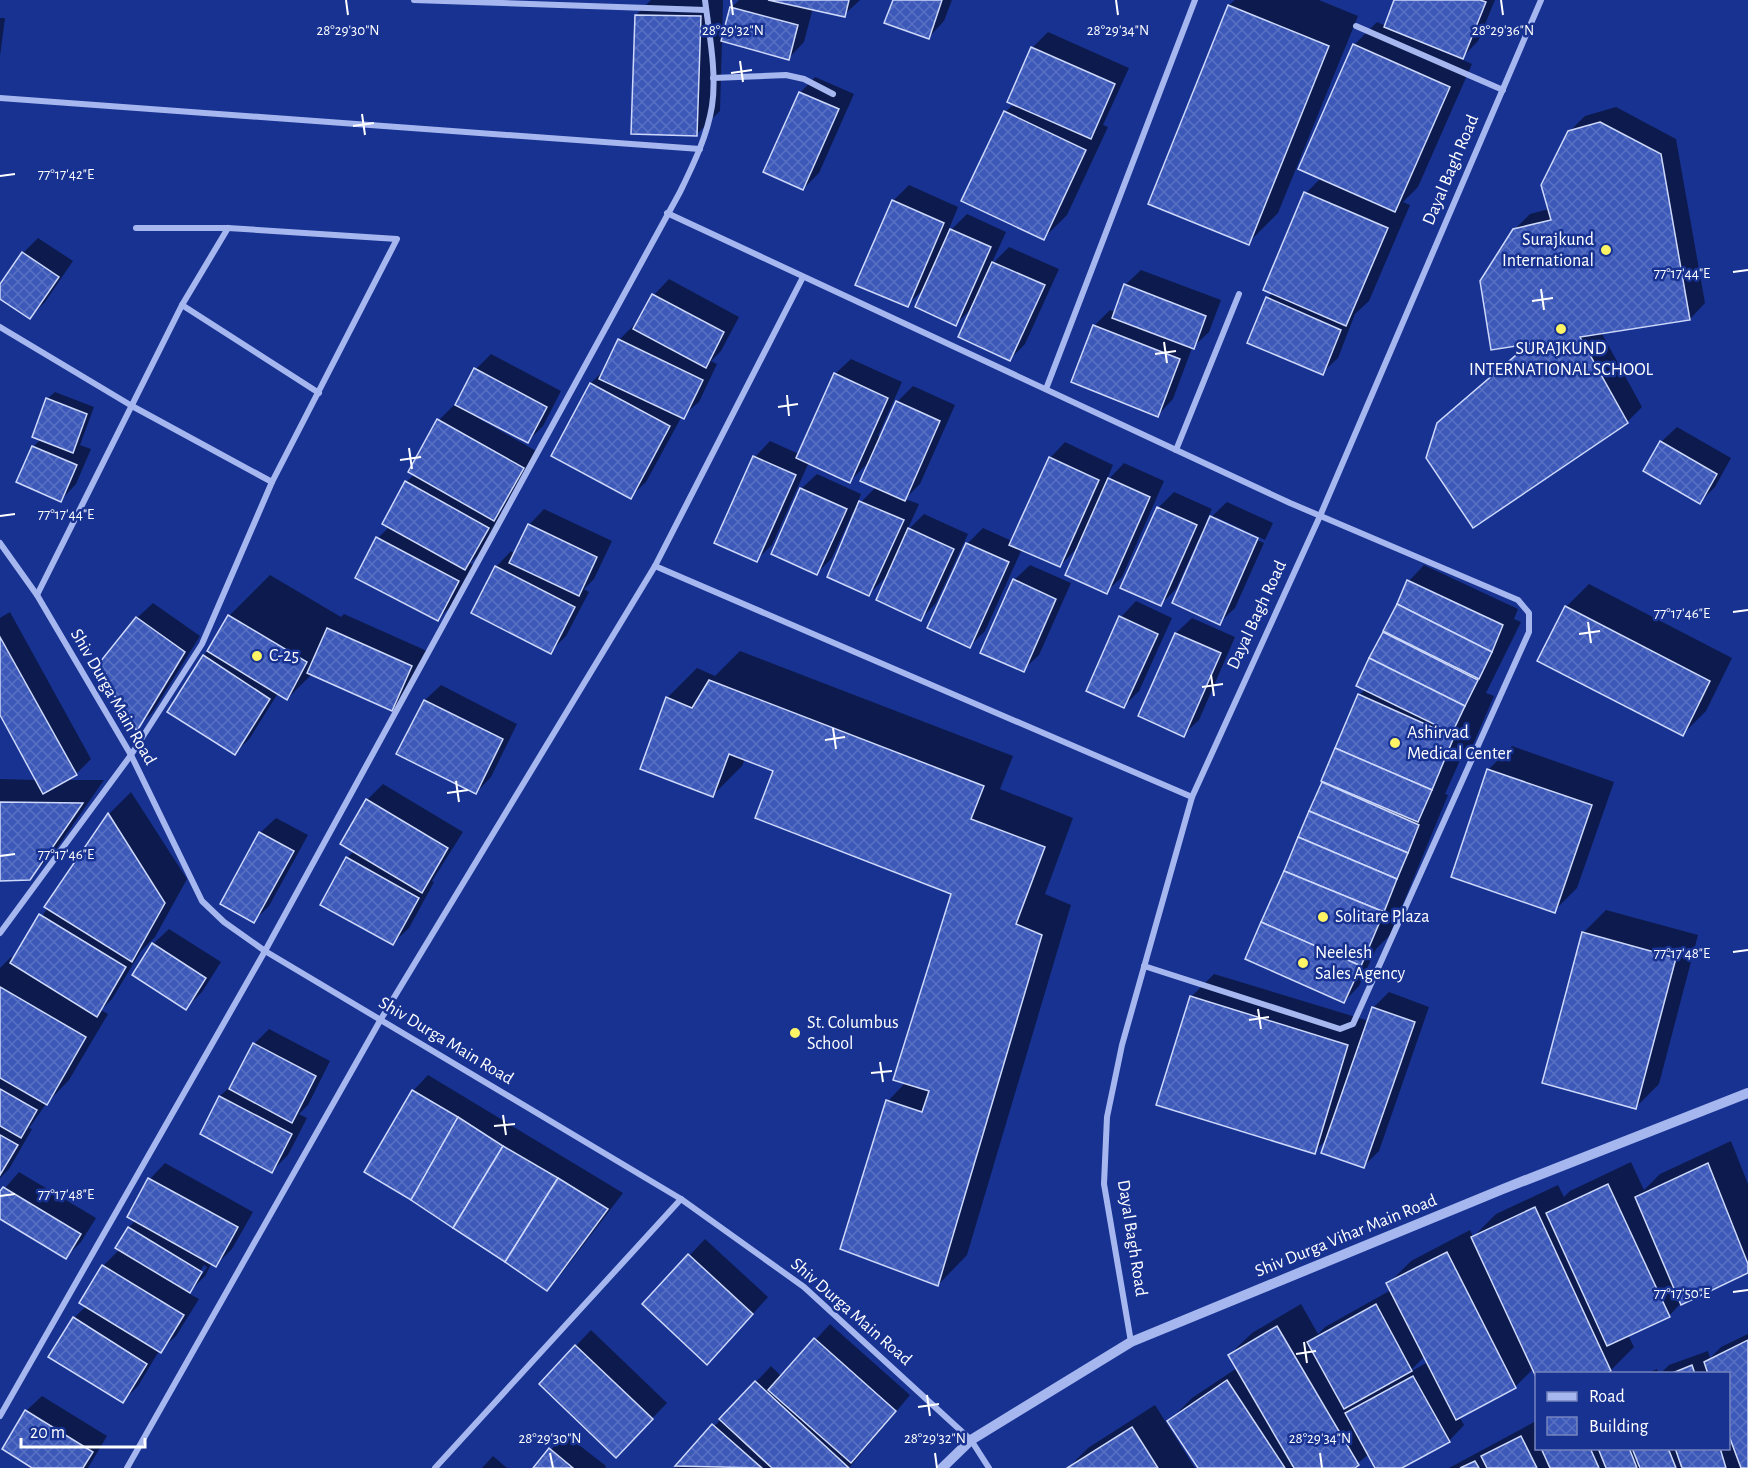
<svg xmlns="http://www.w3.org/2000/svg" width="1748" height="1468" font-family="'Alegreya Sans',sans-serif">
<defs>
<pattern id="building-cross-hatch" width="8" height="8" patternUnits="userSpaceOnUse" patternTransform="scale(1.5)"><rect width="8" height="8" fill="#3c58b8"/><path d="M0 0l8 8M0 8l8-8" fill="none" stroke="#5971c3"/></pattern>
</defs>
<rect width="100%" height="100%" fill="#183291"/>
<!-- shadow -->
<g fill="#0007" fill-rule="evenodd">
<path d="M651 0H723L722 38 731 8 739 0H860L844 15 813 8 804 42 789 58 722 40 720 111 697 134 636 15Z"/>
<path d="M894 0H952L944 21 929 37Z"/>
<path d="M1235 0H1319L1358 16 1278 213 1248 243 1150 203 1229 5Z"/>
<path d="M1396 0H1495L1478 41 1461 59 1472 64 1418 187 1403 202 1410 205 1369 301 1355 314 1338 358 1322 373 1267 298 1273 293 1306 193 1321 178 1354 45 1377 22 1386 26Z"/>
<path d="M0 18H5L0 56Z"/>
<path d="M1048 32 1129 68 1103 125 1108 127 1067 215 1044 238 1005 112 1014 104 1032 48Z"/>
<path d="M815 77 854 94 819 173 803 189 800 93Z"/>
<path d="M1616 107 1676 139 1705 303 1690 319 1601 332 1642 407 1627 422 1455 408 1531 342 1514 230 1530 214 1549 209 1569 132 1585 116Z"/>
<path d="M909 185 958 207 947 234 967 214 1006 232 991 265 1009 247 1059 269 1025 344 1010 359 973 307 956 324 924 289 907 305 893 201Z"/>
<path d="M38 238 73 261 45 302 30 317 0 297V287L23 253Z"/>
<path d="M1141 270 1221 300 1209 332 1192 348 1173 399 1158 415 1073 381 1094 326 1110 310 1115 312 1125 285Z"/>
<path d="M669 279 739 317 721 351 711 361 717 364 699 402 682 416 646 482 630 497 553 455 591 383 605 369 619 340 635 324 637 325 654 295Z"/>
<path d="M491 354 561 391 543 426 528 441 477 414 476 417 538 452 509 504 501 511 503 513 481 553 470 563 474 565 453 604 438 619 378 538 390 526 406 482 415 474 439 420 454 405 456 406 476 369Z"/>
<path d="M851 359 902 382 878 436 881 437 897 402 913 386 955 405 920 484 905 499 919 504 907 531 924 514 968 534 936 603 921 619 888 575 869 594 856 513 853 512 832 558 817 573 801 489 817 474 861 494 856 507 876 487 870 461 850 481 809 462 772 545 756 560 716 542 755 457 770 441 799 454 835 374Z"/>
<path d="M55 392 94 407 80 445 91 449 76 484 61 500 33 447 41 439 47 399Z"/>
<path d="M1677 427 1731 458 1715 487 1699 503 1661 442Z"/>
<path d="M1065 442 1113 465 1106 482 1124 463 1164 481 1122 577 1106 592 1078 547 1060 566 1022 549 985 631 970 646 967 544 983 528 1012 541 1050 458Z"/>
<path d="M1174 492 1212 509 1206 522 1227 502 1273 523 1265 540 1216 517V521L1264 543 1235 608 1219 623 1203 535 1201 534 1176 589 1161 604 1158 508Z"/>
<path d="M544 509 612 541 594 579 584 589 589 592 566 636 550 652 496 567 511 551 515 554 529 525Z"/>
<path d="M1030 565 1071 583 1039 655 1023 670 1014 580Z"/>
<path d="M1424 565 1518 609 1514 619 1521 622 1486 693 1494 696 1472 747 1461 758 1445 794 1448 795 1390 935 1376 949 1359 986 1344 1002 1262 923 1359 695 1366 689 1384 633 1409 581Z"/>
<path d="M270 575 341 617 344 614 427 651 408 694 392 710 312 674 287 699 278 693 250 738 235 753 204 656 229 616Z"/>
<path d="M1589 584 1732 658 1706 711 1683 734 1566 607Z"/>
<path d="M1136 601 1172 618 1139 691 1124 706 1088 690 1121 617Z"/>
<path d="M153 603 200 636 152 713 137 728V618Z"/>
<path d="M10 612 91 759 76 774 65 780H104L52 855 29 878 0 880V779L37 780 0 712V618Z"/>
<path d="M1192 618 1235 637 1199 720 1183 735 1140 715 1176 633Z"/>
<path d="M740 651 1013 756 1000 789 1073 818 1045 894 1071 905 967 1255 938 1285 888 1101 906 1082 953 893 775 770 745 759 742 766 712 796 667 698 697 668 715 676Z"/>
<path d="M441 685 517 724 491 777 476 793 398 754 425 700Z"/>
<path d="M1512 746 1614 782 1577 888 1554 911 1452 876 1489 769Z"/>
<path d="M383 784 463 832 432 881 434 882 409 928 393 943 347 858 354 851 367 800Z"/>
<path d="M131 792 187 879 155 937 141 951 112 999 101 1010 108 1014 69 1080 46 1104 29 1128 32 1129 9 1169 0 1178V968L11 957 14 959 109 814Z"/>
<path d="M276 818 308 835 269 906 254 921 260 833Z"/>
<path d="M1606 910 1698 935 1659 1084 1636 1107 1583 933Z"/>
<path d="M169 929 221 962 202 992 186 1008 153 944Z"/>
<path d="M1214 974 1369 1021 1373 1008 1389 992 1429 1007 1379 1151 1364 1166 1327 1139 1314 1152 1191 997Z"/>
<path d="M269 1029 330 1061 308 1105 299 1114 307 1118 288 1155 272 1171 202 1133 220 1096 234 1083 254 1044Z"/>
<path d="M428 1075 623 1193 562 1273 546 1289 412 1198 413 1091Z"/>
<path d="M1731 1141 1748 1184V1272L1681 1303 1669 1316 1628 1335 1634 1347 1611 1370 1603 1374 1534 1368 1515 1387 1459 1416 1464 1425 1449 1441 1399 1468H1377L1369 1454 1352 1468H1200L1169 1421 1192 1398 1237 1368 1229 1355 1252 1333 1301 1304 1318 1334 1325 1327 1391 1290 1388 1284 1411 1261 1470 1230 1473 1237 1496 1214 1558 1185 1564 1197 1570 1191 1631 1162 1644 1190 1660 1174ZM1425 1356 1428 1362 1410 1372V1371Z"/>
<path d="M165 1163 253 1212 232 1249 216 1265 212 1263 205 1276 188 1293 199 1299 176 1336 159 1351 138 1386 122 1402 74 1318 86 1306 103 1266 120 1249 129 1227 136 1220 129 1216 150 1179ZM204 1265 207 1267 202 1275H198Z"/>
<path d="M19 1172 96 1218 81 1242 66 1257 0 1217V1194Z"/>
<path d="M705 1239 768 1297 723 1347 644 1304Z"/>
<path d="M830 1324 910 1395 849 1468H675L771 1366 782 1377Z"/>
<path d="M591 1330 667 1403 631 1440 541 1383Z"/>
<path d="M1748 1334V1468H1449L1536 1421V1448H1728V1374H1660L1669 1365 1708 1351 1710 1358 1721 1347Z"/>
<path d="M1657 1369 1659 1374H1646Z"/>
<path d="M42 1396 107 1436 88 1468H35L26 1411Z"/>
<path d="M1155 1405 1195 1468H1068L1088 1448Z"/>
<path d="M565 1434 606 1466 605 1468H535Z"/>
<path d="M493 1456 507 1468H482Z"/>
</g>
<!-- building -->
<g fill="url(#building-cross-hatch)" stroke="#cdd8fb" stroke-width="1.5">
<path d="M768 0H849L845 17Z"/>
<path d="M893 0H942L929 39 884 23Z"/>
<path d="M1394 0H1480L1486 2 1463 59 1384 27Z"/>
<path d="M1228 5 1329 46 1249 245 1148 204Z"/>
<path d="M730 7 798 25 789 60 721 41Z"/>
<path d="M635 15 701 16 697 136 631 134Z"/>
<path d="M1353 44 1450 87 1395 212 1298 169Z"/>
<path d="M1031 47 1115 84 1091 139 1007 102Z"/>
<path d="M799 92 839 109 803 190 763 172Z"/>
<path d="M1004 111 1086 150 1044 240 961 201Z"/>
<path d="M1600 122 1661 154 1690 320 1580 337 1628 423 1473 528 1426 458 1437 423 1529 344 1491 350 1480 281 1513 229 1551 220 1541 185 1568 131Z"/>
<path d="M1304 192 1388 228 1346 326 1263 290Z"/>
<path d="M892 200 944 223 908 307 855 285Z"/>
<path d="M950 229 991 247 956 326 915 307Z"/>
<path d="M22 252 59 277 30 319 0 299V284Z"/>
<path d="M992 262 1045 285 1010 361 958 337Z"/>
<path d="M1124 284 1206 316 1194 349 1112 318Z"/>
<path d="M652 294 724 332 706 368 633 329Z"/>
<path d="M1266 297 1341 330 1323 375 1247 343Z"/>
<path d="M1093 325 1180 359 1158 417 1071 382Z"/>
<path d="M618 339 703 380 684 419 599 379Z"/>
<path d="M474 368 547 407 528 443 455 405Z"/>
<path d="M834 373 888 398 850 483 796 458Z"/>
<path d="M590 383 670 426 631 499 551 456Z"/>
<path d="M46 398 87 414 73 453 32 437Z"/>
<path d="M896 401 940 421 905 501 860 481Z"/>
<path d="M437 419 524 468 494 521 408 472Z"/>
<path d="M1660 441 1717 474 1700 504 1643 471Z"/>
<path d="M32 446 77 465 61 502 16 482Z"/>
<path d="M753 456 796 475 757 562 714 543Z"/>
<path d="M1049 457 1099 480 1060 567 1009 545Z"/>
<path d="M1108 478 1150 497 1107 594 1065 575Z"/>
<path d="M405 481 489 528 465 570 382 524Z"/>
<path d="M800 488 847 509 817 575 771 554Z"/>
<path d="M859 501 904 520 869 596 827 577Z"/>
<path d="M1157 507 1197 525 1161 606 1120 588Z"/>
<path d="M1210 516 1258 538 1220 625 1172 603Z"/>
<path d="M528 524 597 557 579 596 509 563Z"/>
<path d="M908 528 954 549 921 621 876 600Z"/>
<path d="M376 537 459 581 438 621 355 578Z"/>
<path d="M966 543 1009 562 970 648 927 628Z"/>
<path d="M495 566 575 607 551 654 471 613Z"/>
<path d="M1013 579 1056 599 1024 672 980 653Z"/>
<path d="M1407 580 1503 625 1492 652 1397 604Z"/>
<path d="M1397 604 1492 652 1479 679 1383 631Z"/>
<path d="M1565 606 1710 681 1683 736 1537 661Z"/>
<path d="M228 615 307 662 287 700 207 651Z"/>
<path d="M1119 616 1158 634 1124 708 1086 691Z"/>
<path d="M136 617 185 652 137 731 96 667Z"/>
<path d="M327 628 412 666 392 711 307 673Z"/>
<path d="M1383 632 1478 680 1465 706 1369 658Z"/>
<path d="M1175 633 1221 653 1184 737 1138 716Z"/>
<path d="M0 637 77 775 43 794 0 715Z"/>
<path d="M203 655 270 699 235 755 167 712Z"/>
<path d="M1369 658 1465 706 1452 733 1356 686Z"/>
<path d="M709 680 984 786 971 819 1045 847 1016 924 1042 935 938 1286 840 1249 886 1100 922 1112 929 1091 893 1080 951 894 755 818 773 771 729 754 713 797 640 769 666 697 692 708Z"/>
<path d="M1358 694 1454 737 1432 790 1335 748Z"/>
<path d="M424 700 503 739 476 794 396 754Z"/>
<path d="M1335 748 1432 790 1418 822 1321 781Z"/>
<path d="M1487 769 1592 805 1555 913 1451 877Z"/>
<path d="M1322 782 1419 825 1408 853 1309 811Z"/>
<path d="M366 799 448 848 422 893 340 844Z"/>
<path d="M0 802 83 803 30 880 0 881Z"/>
<path d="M1309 811 1408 853 1397 879 1298 837Z"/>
<path d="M108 813 165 903 132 962 44 907Z"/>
<path d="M259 832 294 851 254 923 220 904Z"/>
<path d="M1298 837 1397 879 1384 912 1284 871Z"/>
<path d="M346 857 419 898 393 945 320 905Z"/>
<path d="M1284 871 1384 912 1361 966 1261 922Z"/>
<path d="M39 914 126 967 97 1017 10 963Z"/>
<path d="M1261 922 1361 966 1344 1003 1245 959Z"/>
<path d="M1582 932 1676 958 1636 1109 1542 1083Z"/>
<path d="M152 943 206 978 186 1010 132 975Z"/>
<path d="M0 987 86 1037 47 1105 0 1078Z"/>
<path d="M1190 996 1348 1045 1315 1154 1156 1105Z"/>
<path d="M1372 1007 1415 1022 1364 1168 1321 1153Z"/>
<path d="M253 1043 316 1076 292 1123 229 1089Z"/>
<path d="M0 1089 37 1110 21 1138 0 1126Z"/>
<path d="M412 1090 458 1117 411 1200 364 1172Z"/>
<path d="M219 1096 292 1134 272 1173 200 1134Z"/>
<path d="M458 1117 503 1146 453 1228 411 1200Z"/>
<path d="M0 1135 18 1145 0 1175Z"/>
<path d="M503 1146 558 1178 505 1262 453 1228Z"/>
<path d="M1708 1163 1748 1264V1273L1681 1305 1635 1197Z"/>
<path d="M148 1178 238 1227 216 1267 127 1217Z"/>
<path d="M558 1178 608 1209 547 1291 505 1262Z"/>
<path d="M1608 1184 1670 1317 1607 1346 1546 1213Z"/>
<path d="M3 1187 81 1234 66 1259 0 1219V1191Z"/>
<path d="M1535 1207 1611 1371 1606 1374H1536V1377L1471 1237Z"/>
<path d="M128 1227 202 1272 190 1293 115 1248Z"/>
<path d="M1447 1252 1516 1388 1456 1420 1386 1283Z"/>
<path d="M688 1254 753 1314 707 1365 642 1304Z"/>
<path d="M102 1265 184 1315 161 1353 79 1303Z"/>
<path d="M1376 1304 1412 1371 1344 1409 1307 1342Z"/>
<path d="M73 1317 147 1364 123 1403 48 1357Z"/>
<path d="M1277 1326 1359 1465 1355 1468H1294L1228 1355Z"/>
<path d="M814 1338 896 1411 851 1463 768 1390Z"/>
<path d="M1748 1340V1468H1741L1728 1433V1374H1708L1704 1362Z"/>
<path d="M575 1345 653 1419 616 1458 539 1384Z"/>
<path d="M1692 1365 1695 1374H1670Z"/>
<path d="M1413 1376 1450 1442 1402 1468H1375L1345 1413Z"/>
<path d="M1227 1380 1285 1468H1198L1167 1421Z"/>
<path d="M755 1381 849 1468H772L719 1419Z"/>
<path d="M25 1410 93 1452 83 1468H32L2 1449Z"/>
<path d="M712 1424 762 1468 675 1466Z"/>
<path d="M1132 1427 1158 1468H1067Z"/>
<path d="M1521 1436 1537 1468H1487L1481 1456Z"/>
<path d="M549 1448 573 1468H533Z"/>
<path d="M1541 1448H1590L1599 1468H1550Z"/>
<path d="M1598 1448H1629L1637 1468H1606Z"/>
<path d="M1632 1448H1668L1676 1468H1640Z"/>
<path d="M1675 1448H1720L1726 1468H1682Z"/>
<path d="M1475 1461 1479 1468H1460Z"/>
</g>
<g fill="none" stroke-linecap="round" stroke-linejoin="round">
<!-- minor -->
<g stroke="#a6b7f0" stroke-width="6">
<path d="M414 0 706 10"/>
<path d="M1356 26 1503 90"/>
<path d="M713 78 786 75 804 79 833 94"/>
<path d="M0 98 700 149"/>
<path d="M667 213 1290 503 1518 600 1529 613V632L1353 1024 1340 1029 1144 966"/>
<path d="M182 305 319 393"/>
<path d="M0 327 132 406 272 482"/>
<path d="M1046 389 1195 0"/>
<path d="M1176 450 1239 294"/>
<path d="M0 543 37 595 131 755 202 901 224 922 265 951 681 1199 804 1287 971 1440 989 1468"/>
<path d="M655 566 1192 797"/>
<path d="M37 595 182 305 228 228"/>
<path d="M0 933 131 755 202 644 272 482 397 239 228 228H136"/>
<path d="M1131 1342 1104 1184 1107 1117 1122 1045 1192 797 1320 516 1541 0"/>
<path d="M0 1416 265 951 680 192C693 165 707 137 712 106 717 73 709 33 705 0"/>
<path d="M127 1468 381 1019 655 566 803 277"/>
<path d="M435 1468 681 1199"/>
</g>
<!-- tertiary -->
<path stroke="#a6b7f0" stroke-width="10" d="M942 1468 971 1440 1131 1342 1503 1189 1748 1093"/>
</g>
<!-- ticks -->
<path fill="none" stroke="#fff" stroke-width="2" d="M346 0 348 15M731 0 733 15M1116 0 1118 15M1501 0 1503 15M740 61 743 82M731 73 752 70M362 114 365 135M353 126 374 123M0 176 15 174M1733 272 1748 270M1541 289 1544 310M1532 301 1553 298M1164 342 1167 363M1155 354 1176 351M787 395 789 416M778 407 798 404M409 448 412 469M400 460 421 457M0 516 15 514M1733 612 1748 610M1588 622 1591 643M1579 634 1600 631M1211 675 1214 696M1202 687 1223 684M833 728 836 749M825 740 845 737M456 781 459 802M447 793 468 790M0 856 15 854M1733 952 1748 950M1258 1009 1261 1029M1249 1020 1269 1017M880 1062 883 1082M871 1073 892 1071M503 1115 506 1135M494 1126 515 1124M0 1196 15 1194M1733 1292 1748 1290M1304 1342 1307 1363M1296 1354 1316 1351M927 1395 930 1416M918 1407 939 1404M550 1453 553 1468M935 1453 937 1468M1320 1453 1322 1468"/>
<!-- markers -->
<g fill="#fff465" stroke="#183291" stroke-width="2">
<circle cx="1606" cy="250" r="6"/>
<circle cx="1561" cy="329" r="6"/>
<circle cx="257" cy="656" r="6"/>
<circle cx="1395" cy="743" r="6"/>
<circle cx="1323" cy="917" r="6"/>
<circle cx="1303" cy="963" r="6"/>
<circle cx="795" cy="1033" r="6"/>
</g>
<g text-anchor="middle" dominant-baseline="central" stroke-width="5" stroke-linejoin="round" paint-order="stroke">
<!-- street labels -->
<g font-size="18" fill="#fff" stroke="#183291">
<text transform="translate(1451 170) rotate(-67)">Dayal Bagh Road</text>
<text transform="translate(1257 615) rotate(-65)">Dayal Bagh Road</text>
<text transform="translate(113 697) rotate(60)">Shiv Durga Main Road</text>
<text transform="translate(446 1041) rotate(31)">Shiv Durga Main Road</text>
<text transform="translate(1346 1236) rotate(-22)">Shiv Durga Vihar Main Road</text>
<text transform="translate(1132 1238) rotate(81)">Dayal Bagh Road</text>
<text transform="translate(851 1312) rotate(41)">Shiv Durga Main Road</text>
</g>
<!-- poi labels -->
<g font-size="18" fill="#fff" stroke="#183291" text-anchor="start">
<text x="1594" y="240" text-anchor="end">Surajkund<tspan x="1594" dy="21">International</tspan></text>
<text x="1561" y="349" text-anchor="middle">SURAJKUND<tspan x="1561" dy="21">INTERNATIONAL SCHOOL</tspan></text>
<text x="269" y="656">C-25</text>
<text x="1407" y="733">Ashirvad<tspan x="1407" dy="21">Medical Center</tspan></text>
<text x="1335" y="917">Solitare Plaza</text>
<text x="1315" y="953">Neelesh<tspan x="1315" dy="21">Sales Agency</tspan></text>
<text x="807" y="1023">St. Columbus<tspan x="807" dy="21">School</tspan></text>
</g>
</g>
<g font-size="15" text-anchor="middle" fill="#fff" stroke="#183291" stroke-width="5" stroke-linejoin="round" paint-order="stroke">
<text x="348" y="35">28°29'30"N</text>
<text x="733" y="35">28°29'32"N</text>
<text x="1118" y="35">28°29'34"N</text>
<text x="1503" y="35">28°29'36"N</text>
<text x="66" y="179">77°17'42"E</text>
<text x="1682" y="278">77°17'44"E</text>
<text x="66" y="519">77°17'44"E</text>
<text x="1682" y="618">77°17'46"E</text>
<text x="66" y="859">77°17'46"E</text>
<text x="1682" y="958">77°17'48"E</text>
<text x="66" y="1199">77°17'48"E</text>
<text x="1682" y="1298">77°17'50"E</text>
<text x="550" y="1443">28°29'30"N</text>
<text x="935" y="1443">28°29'32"N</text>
<text x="1320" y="1443">28°29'34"N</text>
</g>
<!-- legend -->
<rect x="1535" y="1372" width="195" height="78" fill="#183291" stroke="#7484bd" stroke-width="1.5"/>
<rect x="1547" y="1392" width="30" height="9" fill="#a6b7f0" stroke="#7484bd" stroke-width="1.5"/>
<text x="1589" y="1402" font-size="18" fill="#ffffff">Road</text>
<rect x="1547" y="1417" width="30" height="18" fill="url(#building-cross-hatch)" stroke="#7484bd" stroke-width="1.5"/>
<text x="1589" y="1432" font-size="18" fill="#ffffff">Building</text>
<!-- scale -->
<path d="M21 1438v9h124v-9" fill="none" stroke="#ffffff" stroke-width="3"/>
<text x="30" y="1438" font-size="18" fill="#ffffff" stroke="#183291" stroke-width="4.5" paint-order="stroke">20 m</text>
</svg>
